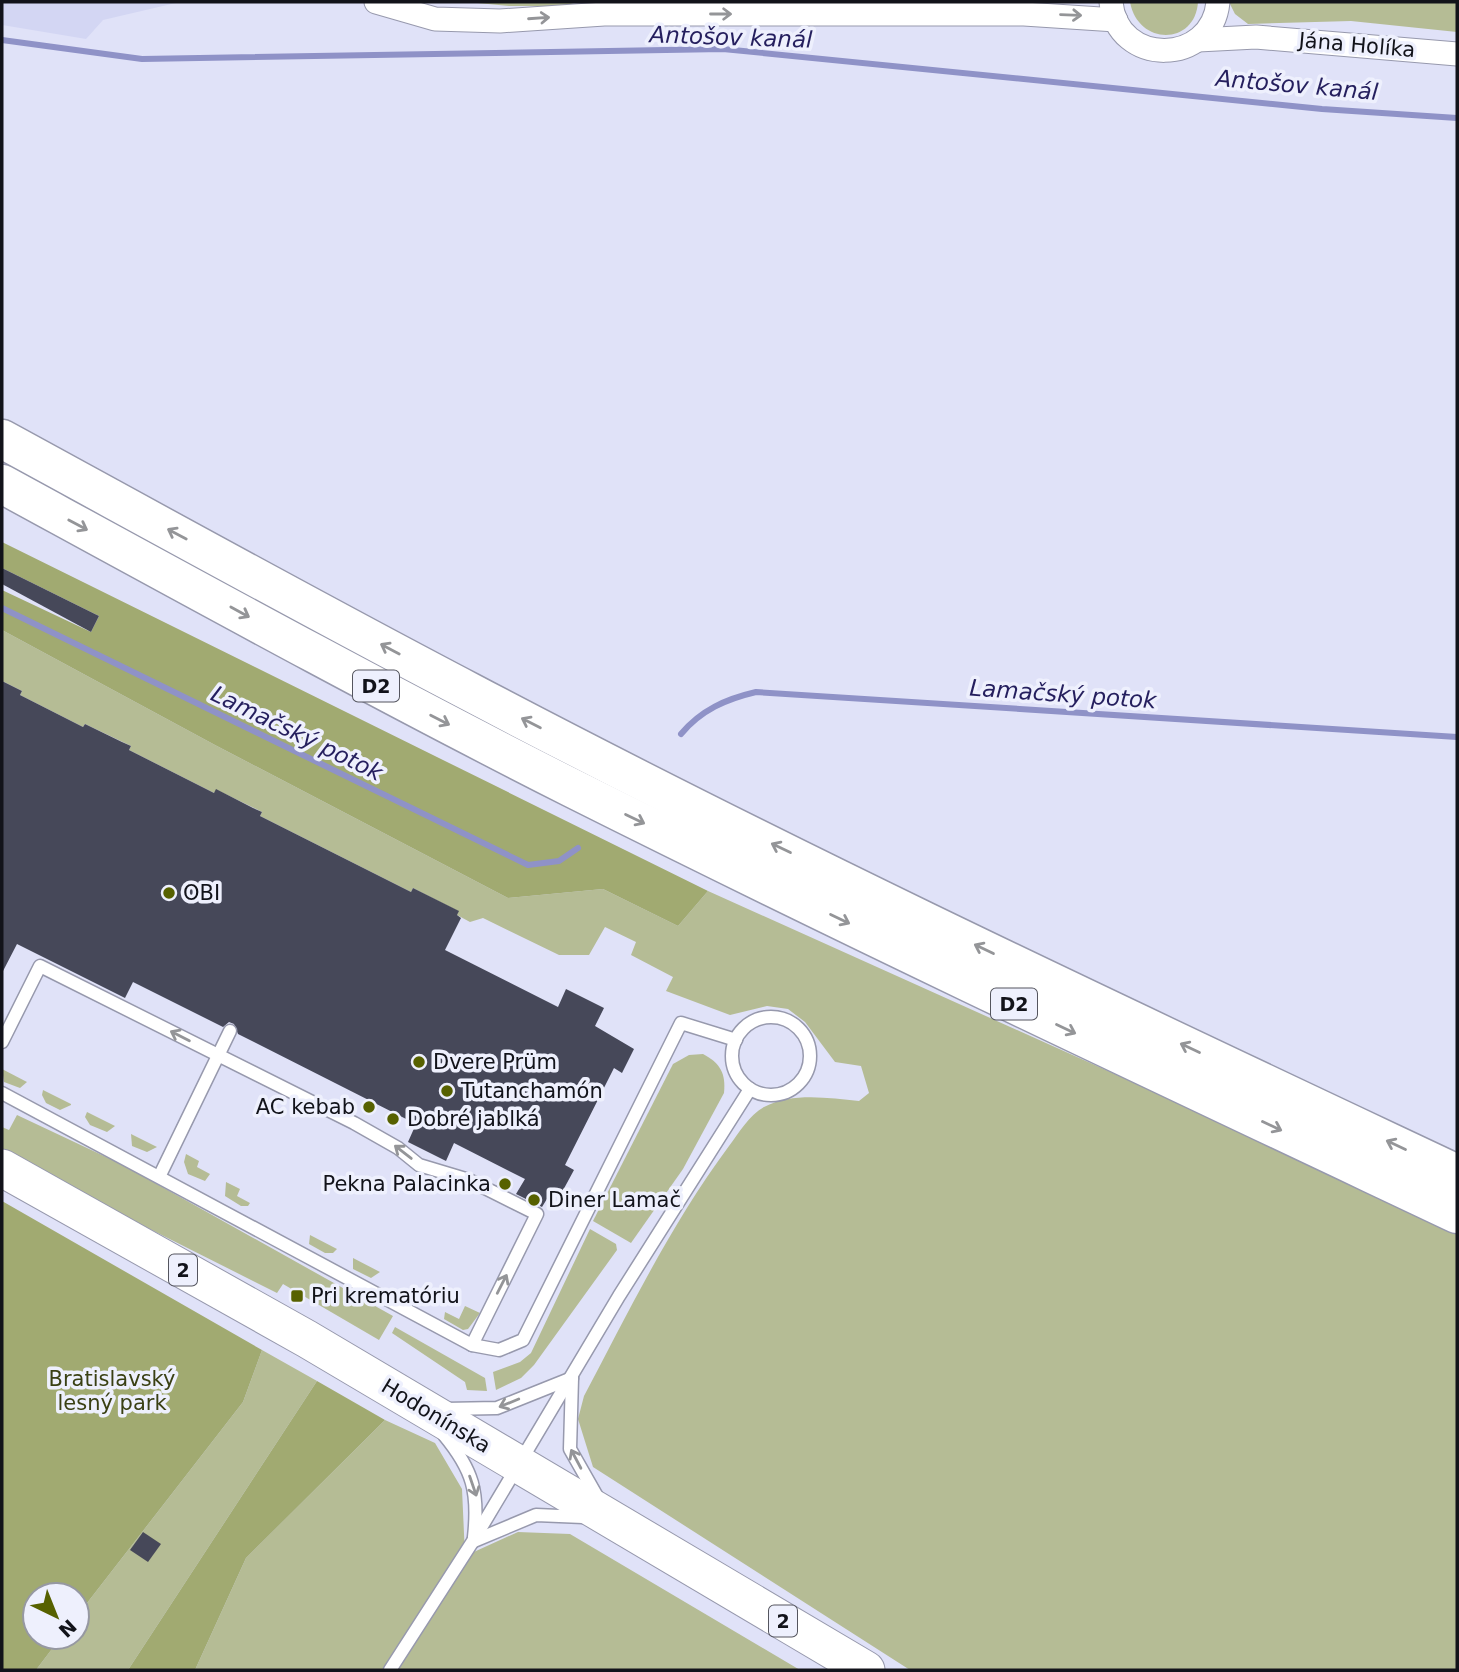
<svg xmlns="http://www.w3.org/2000/svg" width="1459" height="1672" font-family="'DejaVu Sans',sans-serif">
<rect width="100%" height="100%" fill="#e0e2f8"/>
<!-- built -->
<path fill="#d3d6f3" d="M2 2H180L103 20 86 39 2 25Z"/>
<!-- green -->
<g fill="#b5bc95">
<path d="M467 2H567L581 6H509Z"/>
<path d="M1130 2H1198C1195 46 1138 46 1130 2Z"/>
<path d="M1229 2H1457V32L1351 21 1248 24 1235 14Z"/>
<path d="M2 630 215 745 508 898 603 889 678 926 708 891 1457 1228V1670H910L593 1467 578 1419 584 1396C629 1311 671 1224 729 1146 739 1133 749 1115 764 1107 793 1092 828 1098 859 1101L869 1093 861 1066 835 1062 805 1022 788 1009 767 1006 730 1015 666 991 673 977 631 955 636 942 605 927 589 955H559L483 918 470 922 457 915 458 911 413 888 411 892 260 816 262 812 217 790 214 793 129 750 131 746 85 724 83 727 20 695 22 691 2 681Z"/>
<path d="M703 1054C720 1063 726 1073 724 1093L683 1169 631 1243 593 1221 673 1064 689 1055Z"/>
<path d="M2 1069 27 1082 20 1088 4 1082Z"/>
<path d="M43 1090 71 1104V1105L60 1110 46 1103 42 1095Z"/>
<path d="M87 1112 115 1126 107 1132 90 1125 85 1117Z"/>
<path d="M17 1115 121 1164 393 1316 379 1340 283 1284 277 1293 92 1200 2 1149V1127L9 1130Z"/>
<path d="M131 1134 157 1147 147 1152 132 1146Z"/>
<path d="M186 1154 199 1161 197 1167 210 1174 205 1181 188 1174 184 1162Z"/>
<path d="M226 1182 240 1189 237 1196 250 1203 248 1206H241L225 1196Z"/>
<path d="M590 1229 616 1244 617 1250 534 1365 521 1378 496 1390 493 1372 520 1362 531 1353Z"/>
<path d="M310 1235 337 1249 333 1253H325L309 1244Z"/>
<path d="M353 1258 380 1272 371 1278 353 1269Z"/>
<path d="M465 1306 480 1313 468 1329 463 1330 444 1319 445 1312 459 1319Z"/>
<path d="M395 1327 485 1378 487 1391 467 1390 465 1382 392 1333Z"/>
<path d="M262 1350 317 1381 128 1670H36L61 1637H77V1616L243 1402Z"/>
<path d="M385 1420 435 1443 462 1489 465 1556 518 1532 570 1534 800 1670H195L246 1558Z"/>
</g>
<!-- forest -->
<g fill="#a1aa71">
<path d="M2 542 708 891 678 926 603 889 508 898 215 745 2 630V590L91 632 99 616 2 568Z"/>
<path d="M2 1201 262 1350 243 1402 77 1616V1595H35V1637H61L36 1670H2Z"/>
<path d="M317 1381 385 1420 246 1558 195 1670H128Z"/>
</g>
<g fill="none" stroke-linecap="round" stroke-linejoin="round">
<!-- stream -->
<g stroke="#8f92c7" stroke-width="6">
<path d="M2 40 142 59 723 49 1322 109 1457 118"/>
<path d="M2 608 528 865 559 861 578 848"/>
<path d="M681 734C701 710 726 699 756 692L1457 737"/>
</g>
</g>
<!-- building -->
<g fill="#464859">
<path d="M2 568 99 616 91 632 2 584Z"/>
<path d="M2 681 22 691 20 695 83 727 85 724 122 742 131 746 129 750 214 793 216 789 253 808 262 812 260 816 411 892 413 888 459 911 457 915 461 918 445 950 558 1007 566 989 604 1008 595 1026 634 1049 622 1073 614 1068 565 1165 574 1170 561 1194 553 1189 542 1207 516 1194 525 1179 454 1143 446 1161 408 1142 416 1124 238 1034 234 1024 229 1022 223 1027 133 982 125 998 17 944 2 973Z"/>
<path d="M143 1532 161 1544 148 1562 130 1550Z"/>
</g>
<g fill="none" stroke-linecap="round" stroke-linejoin="round">
<!-- lane casing -->
<g stroke="#9799ad" stroke-width="15">
<g id="lane">
<circle cx="771" cy="1056" r="39"/>
<path d="M2 1042 40 966 354 1123 398 1148 419 1165 469 1180 537 1214 472 1345"/>
<path d="M2 1093 472 1345 499 1350 523 1340 681 1023 736 1040"/>
<path d="M160 1175 230 1031"/>
<path d="M572 1378 570 1449 599 1500"/>
<path d="M445 1409 497 1408 572 1378"/>
<path d="M444 1435C473 1470 479 1492 474 1537"/>
<path d="M474 1541 536 1515 583 1517"/>
<path d="M390 1670 473 1541 619 1296 750 1089"/>
</g>
</g>
<!-- street casing -->
<g stroke="#9799ad" stroke-width="25">
<g id="street">
<path d="M376 2 435 19 500 21 604 14H1024L1116 20"/>
<path d="M1111 2C1117 67 1212 66 1218 2"/>
<path d="M1198 40 1256 37 1457 54"/>
</g>
</g>
<!-- primary casing -->
<g stroke="#9799ad" stroke-width="39">
<path id="primary" d="M2 1168 307 1339 866 1670"/>
</g>
<!-- highway casing -->
<g stroke="#9799ad" stroke-width="41">
<g id="highway">
<path d="M2 439C158 524 313 610 470 692 794 863 1126 1018 1457 1174"/>
<path d="M2 484C191 587 380 691 572 788 865 935 1161 1074 1457 1214"/>
</g>
</g>
<!-- lane -->
<use href="#lane" stroke="#fff" stroke-width="12"/>
<!-- street -->
<use href="#street" stroke="#fff" stroke-width="23"/>
<!-- primary -->
<use href="#primary" stroke="#fff" stroke-width="37"/>
<!-- highway -->
<use href="#highway" stroke="#fff" stroke-width="38"/>
</g>
<!-- one-way arrows -->
<defs><path id="oneway-shaft" d="M-6 0H5M1.5-3L5.5 0L1.5 3" fill="none" stroke-width="1.6" stroke-linecap="round" stroke-linejoin="round" transform="scale(1.75)"/></defs>
<g stroke="#949598">
<use href="#oneway-shaft" transform="translate(721 14)"/>
<use href="#oneway-shaft" transform="translate(1071 15) rotate(2)"/>
<use href="#oneway-shaft" transform="translate(539 18) rotate(-4)"/>
<use href="#oneway-shaft" transform="translate(78 525) rotate(28)"/>
<use href="#oneway-shaft" transform="translate(177 534) rotate(-152)"/>
<use href="#oneway-shaft" transform="translate(240 612) rotate(29)"/>
<use href="#oneway-shaft" transform="translate(390 649) rotate(-152)"/>
<use href="#oneway-shaft" transform="translate(440 720) rotate(27)"/>
<use href="#oneway-shaft" transform="translate(531 723) rotate(-153)"/>
<use href="#oneway-shaft" transform="translate(635 819) rotate(26)"/>
<use href="#oneway-shaft" transform="translate(781 848) rotate(-154)"/>
<use href="#oneway-shaft" transform="translate(840 919) rotate(26)"/>
<use href="#oneway-shaft" transform="translate(984 949) rotate(-154)"/>
<use href="#oneway-shaft" transform="translate(1066 1029) rotate(25)"/>
<use href="#oneway-shaft" transform="translate(180 1036) rotate(-153)"/>
<use href="#oneway-shaft" transform="translate(1190 1048) rotate(-155)"/>
<use href="#oneway-shaft" transform="translate(1272 1126) rotate(25)"/>
<use href="#oneway-shaft" transform="translate(1396 1145) rotate(-155)"/>
<use href="#oneway-shaft" transform="translate(403 1152) rotate(-142)"/>
<use href="#oneway-shaft" transform="translate(502 1284) rotate(-63)"/>
<use href="#oneway-shaft" transform="translate(509 1403) rotate(158)"/>
<use href="#oneway-shaft" transform="translate(576 1459) rotate(-118)"/>
<use href="#oneway-shaft" transform="translate(473 1486) rotate(71)"/>
</g>
<!-- markers -->
<g fill="#576100" stroke="#eef0fd" stroke-width="2.5">
<circle cx="169" cy="893" r="7"/>
<circle cx="419" cy="1062" r="7"/>
<circle cx="447" cy="1091" r="7"/>
<circle cx="369" cy="1107" r="7"/>
<circle cx="393" cy="1119" r="7"/>
<circle cx="505" cy="1184" r="7"/>
<circle cx="534" cy="1200" r="7"/>
<rect x="290" y="1289" width="14" height="14" rx="3.5"/>
</g>
<g text-anchor="middle" dominant-baseline="central" stroke-width="7" stroke-linejoin="round" paint-order="stroke">
<!-- shield labels -->
<g fill="#eef0fd" stroke="#54555e" stroke-width="2">
<rect x="353" y="670.5" width="46" height="31" rx="5"/>
<rect x="991" y="988.5" width="46" height="31" rx="5"/>
<rect x="169" y="1254.5" width="28" height="31" rx="5"/>
<rect x="769" y="1605.5" width="28" height="31" rx="5"/>
</g>
<g font-size="19" font-weight="bold" fill="#12131a">
<text x="376" y="686">D2</text>
<text x="1014" y="1004">D2</text>
<text x="183" y="1270">2</text>
<text x="783" y="1621">2</text>
</g>
<!-- street labels -->
<g font-size="21" fill="#12131a" stroke="#eef0fd">
<text transform="translate(1357 45) rotate(5)">Jána Holíka</text>
<text transform="translate(436 1416) rotate(31)">Hodonínska</text>
</g>
<!-- poi labels -->
<g font-size="21" fill="#12131a" stroke="#eef0fd" text-anchor="start">
<text x="183" y="893">OBI</text>
<text x="433" y="1062">Dvere Prüm</text>
<text x="461" y="1091">Tutanchamón</text>
<text x="355" y="1107" text-anchor="end">AC kebab</text>
<text x="407" y="1119">Dobré jablká</text>
<text x="491" y="1184" text-anchor="end">Pekna Palacinka</text>
<text x="548" y="1200">Diner Lamač</text>
<text x="311" y="1296">Pri krematóriu</text>
</g>
<!-- park labels -->
<g font-size="21" fill="#3a4014" stroke="#eef0fd">
<text x="112" y="1379">Bratislavský<tspan x="112" dy="24">lesný park</tspan></text>
</g>
<!-- water labels -->
<g font-size="23" font-style="italic" fill="#251f5e" stroke="#eef0fd">
<text transform="translate(731 37) rotate(2)">Antošov kanál</text>
<text transform="translate(1297 85) rotate(5)">Antošov kanál</text>
<text transform="translate(1063 694) rotate(4)">Lamačský potok</text>
<text transform="translate(297 733) rotate(26)">Lamačský potok</text>
</g>
</g>
<!-- border -->
<rect width="1459" height="1672" fill="none" stroke="#12131a" stroke-width="7"/>
<!-- north arrow -->
<g transform="translate(56 1616) rotate(137)"><circle r="33" fill="#eef0fd" stroke="#9698a2" stroke-width="2"/>
<path d="M0-5L12 26L0 18L-12 26Z" fill="#576100"/>
<text y="-10" font-size="19" font-weight="bold" text-anchor="middle" fill="#12131a">N</text>
</g>
</svg>
